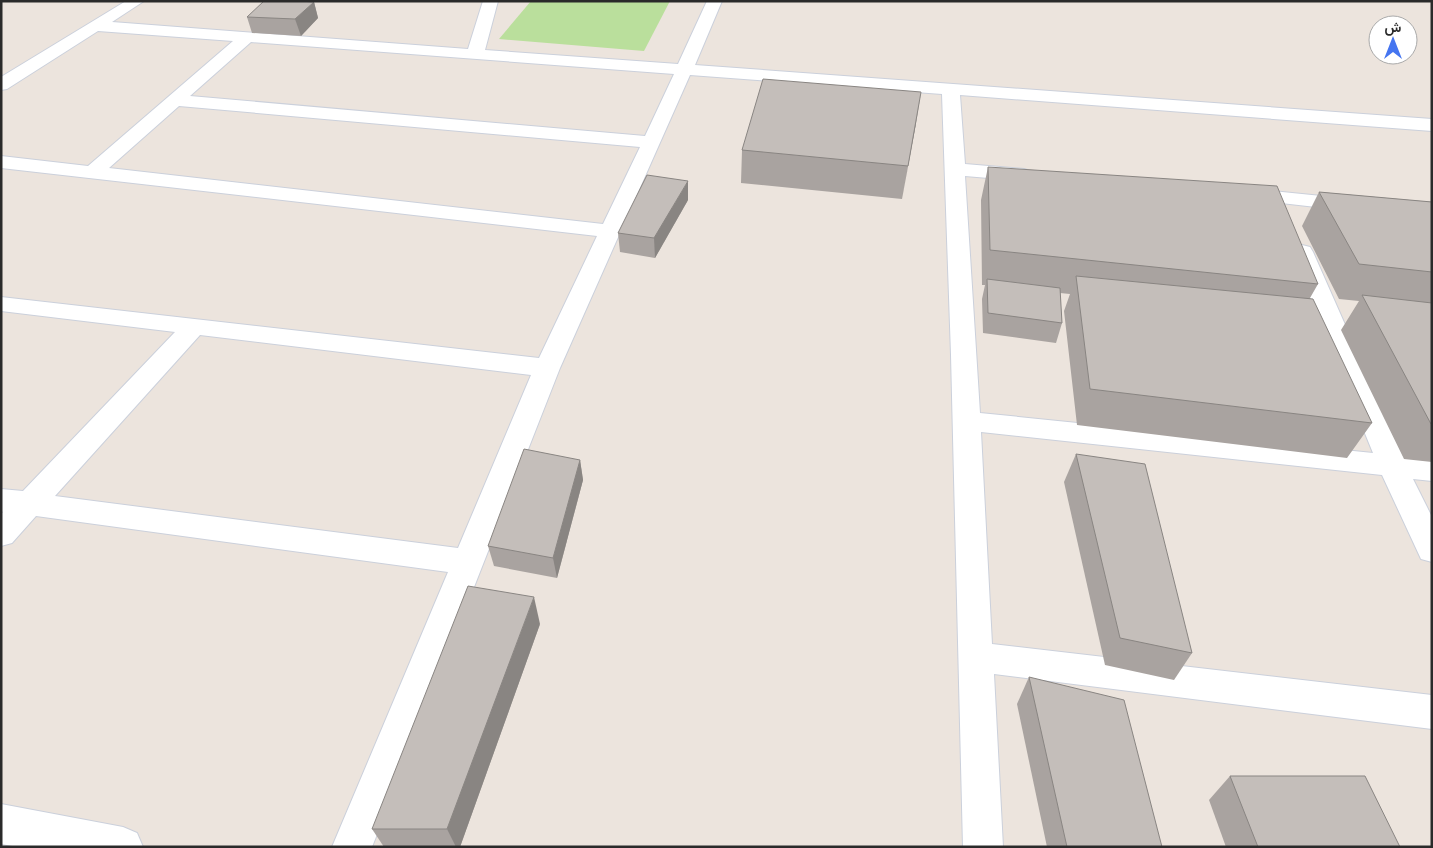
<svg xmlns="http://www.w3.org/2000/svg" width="1433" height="848" font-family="Roboto,Vazirmatn,sans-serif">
<rect width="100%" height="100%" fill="#ece4dd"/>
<!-- green -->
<path fill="#badf9c" d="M531 1H670L644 51 499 39Z"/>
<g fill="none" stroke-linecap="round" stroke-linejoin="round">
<!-- minor casing -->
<g stroke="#cbd0db" stroke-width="2">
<g id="minor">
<path d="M126 1H144L112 22 468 49 483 1H498L485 50 678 64 707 1H722L695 65 1432 119V131L960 95 965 164 1024 169 1031 171 1034 175 1031 179 1024 181 965 176 980 413 1373 453 1291 252 1294 247 1302 245 1310 247 1313 252 1403 456 1432 459V481L1413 479 1432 517V562L1421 559 1382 475 981 432 992 644 1432 695V729L994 674 1003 847H963L951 355 942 94 690 75 560 368 372 847H332L448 572 36 516 12 543 1 546V514L3 512 1 511V489L23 491 175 332 1 311V297L539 358 597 236 1 168V156L88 166 233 41 98 31 7 89 1 90V77ZM251 42 674 74 645 136 190 96ZM179 106 640 147 603 224 109 168ZM200 335 531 375 458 548 55 496Z"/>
<path d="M1244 188 1351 199 1358 201 1362 205 1358 209 1351 211 1237 198 1234 194 1237 190Z"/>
<path d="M1 804 123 827 137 833 143 847H18L1 844Z"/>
</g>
</g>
<!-- minor -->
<use href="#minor" fill="#fff" fill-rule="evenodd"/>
</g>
<!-- wall -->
<g fill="#a9a3a0">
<path d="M314 2 318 18 301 36 252 33 247 17Z"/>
<path d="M916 123 902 199 741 183 742 150Z"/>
<path d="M988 167 1318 284 1310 298 1372 423 1347 458 1077 425 1064 311 1070 294 1060 293 1062 323 1056 343 983 333 982 299 985 285H982L981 200Z"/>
<path d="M1319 192 1432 202V462L1404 459 1341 330 1359 301 1339 299 1302 226Z"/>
<path d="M688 200 655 258 620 252 618 233Z"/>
<path d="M1076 454 1192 653 1174 680 1105 665 1064 482Z"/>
<path d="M580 460 583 480 557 578 494 566 488 546Z"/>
<path d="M540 624 460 847H384L372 829Z"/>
<path d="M1029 677 1162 847H1047L1017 704Z"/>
<path d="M1230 776 1400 847H1226L1209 800Z"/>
</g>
<!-- shaded-wall -->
<g fill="#898582">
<path d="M314 2 318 18 301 36 295 19Z"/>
<path d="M921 92 916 123 902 199 908 166Z"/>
<path d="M688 181V200L655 258 654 238Z"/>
<path d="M580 460 583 480 557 578 553 558Z"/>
<path d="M534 597 540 624 460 847H456L447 829Z"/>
</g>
<!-- building -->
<g fill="#c4beba" stroke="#898582">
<path d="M264 1H300L314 2 295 19 247 17Z"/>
<path d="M763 79 921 92 908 166 742 150Z"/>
<path d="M988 167 1277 186 1318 284 990 250Z"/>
<path d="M647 175 688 181 654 238 618 233Z"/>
<path d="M1319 192 1432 202V272L1359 264Z"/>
<path d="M1076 276 1313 299 1372 423 1090 389Z"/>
<path d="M987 279 1060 288 1062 323 988 313Z"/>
<path d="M1362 295 1432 303V424H1431Z"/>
<path d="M524 449 580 460 553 558 488 546Z"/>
<path d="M1076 454 1145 464 1192 653 1120 638Z"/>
<path d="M468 586 534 597 447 829H372Z"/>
<path d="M1029 677 1124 700 1162 847H1067Z"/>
<path d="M1230 776H1365L1400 847H1258Z"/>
</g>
<!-- border -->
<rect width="1433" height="848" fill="none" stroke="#2a2a2a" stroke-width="5"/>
<!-- north arrow -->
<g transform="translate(1393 40)"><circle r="24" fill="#ffffff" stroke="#aaaaaa"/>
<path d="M0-4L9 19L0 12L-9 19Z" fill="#4575f0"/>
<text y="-8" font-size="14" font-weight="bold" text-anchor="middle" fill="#2a2a2a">ش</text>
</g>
</svg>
